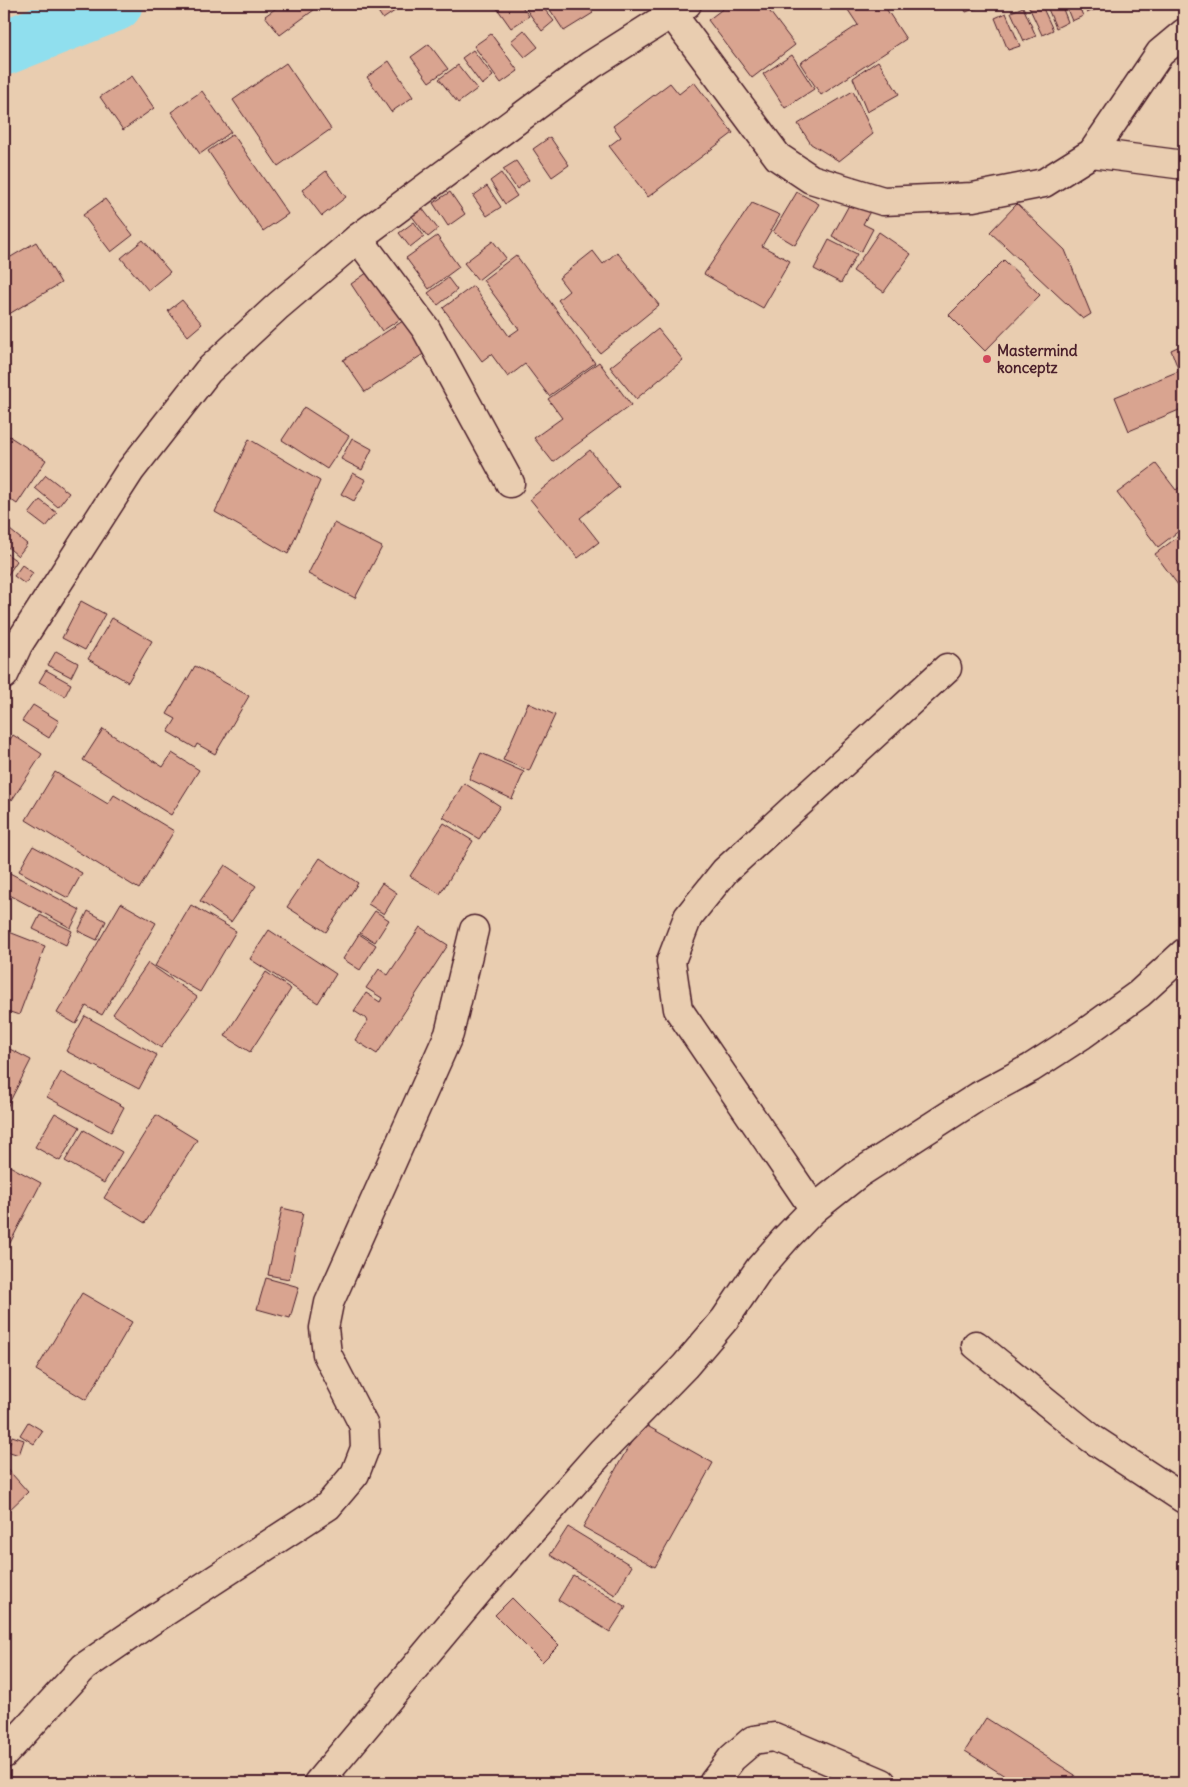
<svg xmlns="http://www.w3.org/2000/svg" width="1188" height="1787" font-family="Delius,sans-serif">
<rect width="100%" height="100%" fill="#e9cdb0"/>
<filter id="ink" filterUnits="userSpaceOnUse"><feTurbulence type="fractalNoise" baseFrequency=".02" numOctaves="2"/><feDisplacementMap in="SourceGraphic" scale="10" xChannelSelector="R" yChannelSelector="G"/><feConvolveMatrix kernelMatrix="1 2 1 2 8 2 1 2 1" color-interpolation-filters="sRGB"/></filter>
<g filter="url(#ink)">
<g fill="none" stroke-linecap="round" stroke-linejoin="round">
<!-- river -->
<path stroke="#90dfee" stroke-width="55" d="M4 48 115 4"/>
</g>
<!-- building -->
<g fill="#d9a490" stroke="#4a1f2b">
<path d="M282 4H322L280 35 265 16Z"/>
<path d="M373 4H405L383 19Z"/>
<path d="M494 4H520L529 16 511 28Z"/>
<path d="M532 4H540L554 21 542 31 526 9Z"/>
<path d="M548 4H587L593 13 564 31 547 5Z"/>
<path d="M729 4H764L795 45 752 78 708 20Z"/>
<path d="M844 4H883L906 39 821 95 800 63 858 25Z"/>
<path d="M962 4H987L966 12Z"/>
<path d="M1032 4H1041L1053 30 1042 35 1028 5Z"/>
<path d="M1046 4H1061L1068 22 1056 28Z"/>
<path d="M1065 4H1078L1083 16 1072 21Z"/>
<path d="M1083 4H1099L1101 7 1087 13Z"/>
<path d="M1023 7 1036 36 1024 41 1011 12Z"/>
<path d="M1006 13 1020 46 1008 50 995 18Z"/>
<path d="M524 30 538 47 525 57 511 41Z"/>
<path d="M491 34 518 71 501 83 474 46Z"/>
<path d="M429 44 448 69 429 82 411 57Z"/>
<path d="M473 50 493 76 482 85 462 58Z"/>
<path d="M792 55 814 89 785 108 763 74Z"/>
<path d="M389 61 413 97 391 112 367 77Z"/>
<path d="M878 61 899 94 867 112 853 78Z"/>
<path d="M286 63 331 129 278 166 233 100Z"/>
<path d="M458 65 477 89 458 103 439 79Z"/>
<path d="M132 76 154 108 123 130 100 97Z"/>
<path d="M694 82 733 133 648 197 609 146 621 137 613 126 670 83 679 94Z"/>
<path d="M202 91 231 132 200 154 171 112Z"/>
<path d="M853 91 873 134 839 161 811 144 798 124Z"/>
<path d="M233 134 288 214 263 231 208 151Z"/>
<path d="M550 137 569 165 552 177 533 149Z"/>
<path d="M516 161 529 180 517 189 503 169Z"/>
<path d="M326 171 346 197 322 216 302 190Z"/>
<path d="M501 173 517 196 505 204 490 181Z"/>
<path d="M487 186 501 207 487 216 473 196Z"/>
<path d="M450 192 465 214 448 226 433 203Z"/>
<path d="M797 192 819 204 795 245 773 232Z"/>
<path d="M854 196 873 206 863 224 873 229 861 252 832 236Z"/>
<path d="M105 199 133 235 111 252 83 215Z"/>
<path d="M752 203 780 215 762 246 790 261 763 308 704 274Z"/>
<path d="M1017 204 1065 250 1091 314 1083 319 990 232Z"/>
<path d="M422 208 438 229 428 237 411 215Z"/>
<path d="M414 222 424 236 410 247 399 233Z"/>
<path d="M879 232 911 254 884 292 853 271Z"/>
<path d="M437 236 459 267 429 289 406 258Z"/>
<path d="M143 240 170 272 148 290 121 258Z"/>
<path d="M829 240 857 254 841 283 814 269Z"/>
<path d="M493 241 506 258 478 280 464 263Z"/>
<path d="M36 242 61 283 4 317V261Z"/>
<path d="M593 251 603 264 617 252 659 305 600 353 558 300 569 291 559 278Z"/>
<path d="M516 255 595 363 549 396 525 364 508 377 491 354 482 361 443 308 473 286 509 336 519 329 483 280Z"/>
<path d="M1004 260 1040 295 985 351 949 315Z"/>
<path d="M371 270 402 318 382 331 351 284Z"/>
<path d="M448 278 457 290 438 305 428 293Z"/>
<path d="M182 300 202 324 188 336 168 311Z"/>
<path d="M406 319 428 351 365 392 343 360Z"/>
<path d="M658 329 683 360 636 399 610 367Z"/>
<path d="M1184 344V408L1129 431 1115 397 1179 371 1171 350Z"/>
<path d="M599 362 631 405 553 462 534 438 562 418 548 399Z"/>
<path d="M304 407 349 436 327 469 282 440Z"/>
<path d="M4 433 46 460 17 504 4 495Z"/>
<path d="M352 438 372 449 362 470 341 459Z"/>
<path d="M249 439 320 481 288 554 215 512Z"/>
<path d="M590 450 619 487 580 518 599 542 578 558 530 499Z"/>
<path d="M1156 464 1176 490 1184 484V527L1158 547 1117 493Z"/>
<path d="M353 473 366 480 354 501 341 494Z"/>
<path d="M46 475 69 493 58 507 35 488Z"/>
<path d="M40 500 57 513 46 527 29 514Z"/>
<path d="M334 523 382 547 355 598 308 574Z"/>
<path d="M4 525 27 544 18 556 4 544Z"/>
<path d="M1184 532V593L1155 554Z"/>
<path d="M4 552 17 561 5 579H4Z"/>
<path d="M22 565 33 573 25 584 14 576Z"/>
<path d="M81 601 105 614 85 650 62 638Z"/>
<path d="M112 618 152 641 128 682 88 659Z"/>
<path d="M56 651 78 663 71 677 48 665Z"/>
<path d="M195 666 249 696 215 754 197 744 195 748 168 732 176 719 167 714Z"/>
<path d="M46 670 71 684 65 696 39 682Z"/>
<path d="M528 703 555 715 529 771 503 760Z"/>
<path d="M33 705 59 721 49 738 22 721Z"/>
<path d="M103 729 163 767 172 753 199 770 171 815 83 760Z"/>
<path d="M13 735 42 754 12 800 4 795V749Z"/>
<path d="M481 753 524 772 512 799 469 779Z"/>
<path d="M55 772 108 804 114 795 174 831 139 889 26 820Z"/>
<path d="M464 783 500 806 479 839 443 817Z"/>
<path d="M444 823 473 841 440 894 410 876Z"/>
<path d="M33 846 82 873 68 898 19 871Z"/>
<path d="M320 858 358 883 326 932 287 907Z"/>
<path d="M225 865 256 886 231 922 200 901Z"/>
<path d="M6 871 80 910 71 928 4 892V874Z"/>
<path d="M382 883 397 893 384 914 368 904Z"/>
<path d="M121 903 156 923 102 1015 86 1006 76 1024 57 1013Z"/>
<path d="M191 905 236 931 200 992 155 966Z"/>
<path d="M88 911 106 921 97 940 78 931Z"/>
<path d="M375 911 389 920 375 942 360 933Z"/>
<path d="M40 915 72 931 66 945 33 929Z"/>
<path d="M420 927 448 945 377 1054 355 1040 368 1020 354 1011 366 993 380 1002 382 998 366 988 379 969 388 975Z"/>
<path d="M4 930 45 946 19 1015 4 1010Z"/>
<path d="M269 930 336 974 318 1003 250 959Z"/>
<path d="M359 934 376 945 360 970 343 959Z"/>
<path d="M148 963 197 997 161 1048 113 1014Z"/>
<path d="M266 972 291 989 250 1052 225 1036Z"/>
<path d="M85 1016 157 1055 139 1089 66 1051Z"/>
<path d="M4 1046 31 1060 4 1113Z"/>
<path d="M61 1072 124 1107 111 1132 47 1097Z"/>
<path d="M55 1113 80 1127 60 1161 35 1147Z"/>
<path d="M156 1115 197 1140 145 1223 104 1198Z"/>
<path d="M84 1130 122 1152 104 1183 65 1161Z"/>
<path d="M4 1163 41 1183 10 1243 4 1240Z"/>
<path d="M282 1208 303 1213 289 1279 268 1275Z"/>
<path d="M266 1278 299 1287 290 1318 257 1309Z"/>
<path d="M82 1293 132 1322 86 1400 36 1370Z"/>
<path d="M28 1422 43 1431 34 1444 20 1435Z"/>
<path d="M642 1423 713 1463 655 1567 583 1527Z"/>
<path d="M12 1436 24 1440 19 1455 7 1451Z"/>
<path d="M4 1465 28 1492 4 1515Z"/>
<path d="M568 1527 632 1566 615 1595 550 1555Z"/>
<path d="M573 1575 626 1607 610 1632 558 1600Z"/>
<path d="M512 1598 559 1645 542 1662 495 1615Z"/>
<path d="M986 1718 1075 1775 1070 1783H1016L965 1751Z"/>
</g>
<g fill="none" stroke-linecap="round" stroke-linejoin="round">
<!-- street casing -->
<g stroke="#4a1f2b" stroke-width="31">
<g id="street">
<path d="M672 14 778 157 811 179 883 201 973 197 1044 183 1092 153 1160 53 1184 33"/>
<path d="M1092 153 1184 165"/>
<path d="M358 238 426 329 510 483"/>
<path d="M4 675 18 645 130 471 208 371 278 306 358 238 591 65 687 4"/>
<path d="M814 1209 678 1009 671 961 688 917 725 871 947 668"/>
<path d="M976 1345 1091 1438 1184 1499"/>
<path d="M4 1754 84 1667 151 1621 328 1506 355 1474 365 1448 364 1426 327 1354 324 1328 329 1303 449 1034 474 930"/>
<path d="M318 1783 481 1588 602 1451 685 1366 725 1319 759 1269 786 1238 814 1209 858 1174 979 1096 1031 1068 1082 1035 1139 994 1184 953"/>
<path d="M713 1783 732 1758 753 1740 774 1737 882 1783"/>
</g>
</g>
<!-- street -->
<use href="#street" stroke="#e9cdb0" stroke-width="28"/>
</g>
</g>
<!-- markers -->
<circle fill="#d1495b" stroke="#e9cdb0" stroke-width="2" cx="987" cy="359" r="5"/>
<g text-anchor="middle" dominant-baseline="central" stroke-width="4.5" stroke-linejoin="round" paint-order="stroke">
<!-- poi labels -->
<g font-size="15" font-weight="bold" fill="#4a1f2b" stroke="#e9cdb0" text-anchor="start">
<text x="997" y="350">Mastermind<tspan x="997" dy="17">konceptz</tspan></text>
</g>
</g>
<!-- margin -->
<rect width="1188" height="1787" fill="none" stroke="#e9cdb0" stroke-width="20"/>
<rect x="10" y="10" width="1168" height="1767" fill="none" stroke="#4a1f2b" stroke-width="2" filter="url(#ink)"/>
</svg>
